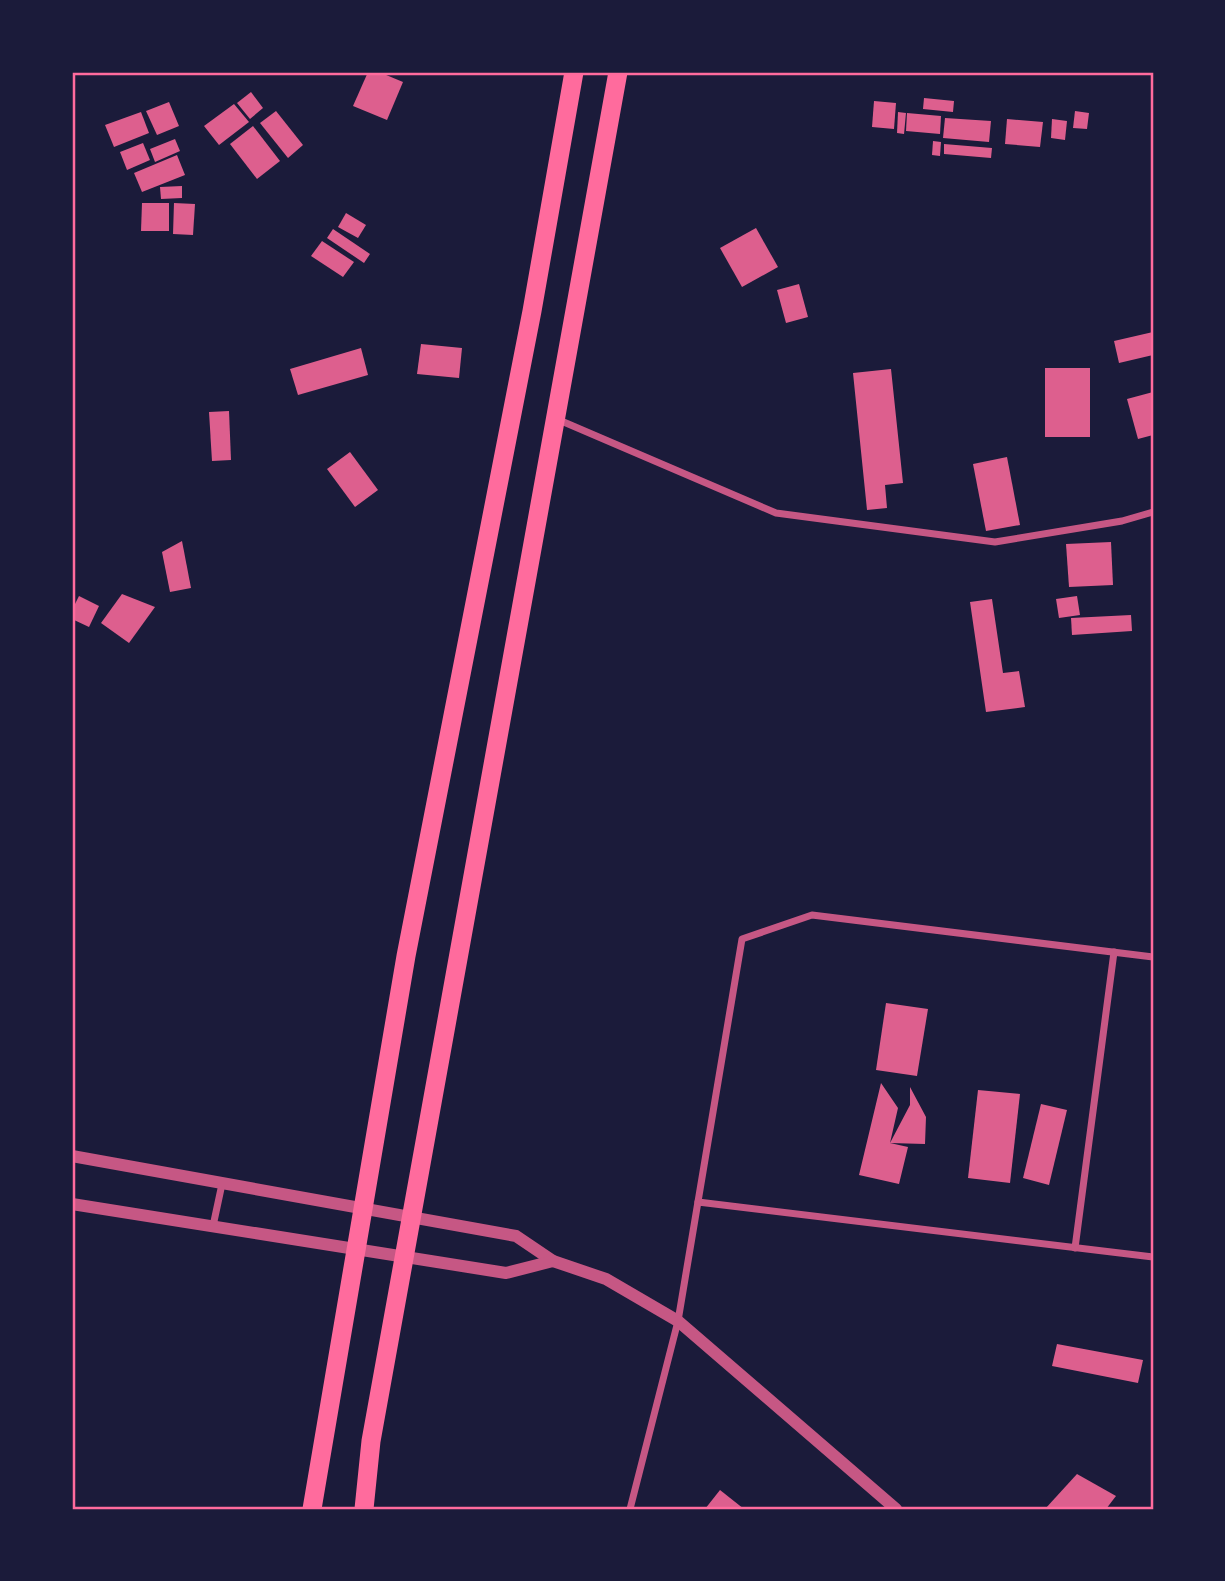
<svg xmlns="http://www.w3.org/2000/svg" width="1225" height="1581" font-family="Mulish,sans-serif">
<rect width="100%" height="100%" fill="#1b1b3a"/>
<!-- building -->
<g fill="#dd5f8e">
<path d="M368 72H379L403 82 387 120 353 106Z"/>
<path d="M251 92 263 108 250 119 237 103Z"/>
<path d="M924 98 954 101 953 112 923 109Z"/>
<path d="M874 101 896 103 894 129 872 127Z"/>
<path d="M169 102 179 126 157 135 146 111Z"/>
<path d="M234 104 249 122 219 145 204 126Z"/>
<path d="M276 111 303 145 288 158 260 123Z"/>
<path d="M1075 111 1089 113 1087 129 1073 128Z"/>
<path d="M141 112 149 133 114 147 105 125Z"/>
<path d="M898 112 906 113 904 134 897 133Z"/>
<path d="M907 113 941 116 940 134 906 131Z"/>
<path d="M945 118 991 121 989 142 943 138Z"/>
<path d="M1007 119 1043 122 1040 147 1005 144Z"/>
<path d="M1052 119 1067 121 1065 140 1051 138Z"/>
<path d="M253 126 280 161 257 179 230 144Z"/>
<path d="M175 139 180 151 155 162 150 149Z"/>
<path d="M933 141 941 142 940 156 932 155Z"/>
<path d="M143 143 150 160 127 170 120 152Z"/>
<path d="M944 144 992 148 991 158 944 154Z"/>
<path d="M177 155 185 175 142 192 134 173Z"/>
<path d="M182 186V198L161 199 160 187Z"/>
<path d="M142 203H169V231H141Z"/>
<path d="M174 203 195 204 193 235 173 234Z"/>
<path d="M346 213 366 225 358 238 338 227Z"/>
<path d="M756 228 778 267 742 287 720 248Z"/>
<path d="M333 229 370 254 364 263 327 238Z"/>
<path d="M322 241 354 262 343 277 311 256Z"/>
<path d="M799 284 808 317 786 323 777 290Z"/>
<path d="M1153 332V355L1119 363 1114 341Z"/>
<path d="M421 344 462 348 459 378 417 374Z"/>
<path d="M361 348 368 375 298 395 290 369Z"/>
<rect x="1045" y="368" width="45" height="69"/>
<path d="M891 369 903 483 885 485 887 508 867 510 853 373Z"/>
<path d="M1153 392V435L1138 439 1127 399Z"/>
<path d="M229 411 231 460 212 461 209 412Z"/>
<path d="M350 452 378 490 355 507 327 469Z"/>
<path d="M1007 457 1020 525 986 531 973 464Z"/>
<path d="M182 541 191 588 170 592 162 552Z"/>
<path d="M1111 542 1113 585 1069 587 1066 544Z"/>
<path d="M122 594 155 607 129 643 101 623Z"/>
<path d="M79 596 99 606 89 627 72 619V610Z"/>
<path d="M1077 596 1080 615 1059 618 1056 599Z"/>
<path d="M992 599 1003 673 1019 671 1025 707 986 712 970 602Z"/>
<path d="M1131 615 1132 631 1072 635 1071 618Z"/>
<path d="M886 1003 928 1009 917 1076 876 1070Z"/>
<path d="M881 1083 898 1108 890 1143 910 1105V1087L926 1117 925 1144 890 1143 908 1147 899 1184 859 1175Z"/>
<path d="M978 1090 1020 1094 1010 1183 968 1178Z"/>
<path d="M1041 1104 1067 1110 1049 1185 1023 1178Z"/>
<path d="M1057 1344 1143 1360 1138 1383 1052 1366Z"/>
<path d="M1077 1474 1116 1496 1106 1509H1045Z"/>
<path d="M720 1490 744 1509H705Z"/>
</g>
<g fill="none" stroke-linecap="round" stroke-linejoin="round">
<!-- minor -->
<g stroke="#c65784" stroke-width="7">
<path d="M559 420 776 513 995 542 1122 521 1153 512"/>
<path d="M698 1202 1153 1257"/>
<path d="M213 1226 222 1184"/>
<path d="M1075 1248 1114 952"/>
<path d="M630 1509 678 1321 742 939 812 915 1153 957"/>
</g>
<!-- tertiary -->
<g stroke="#c65784" stroke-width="12">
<path d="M72 1156 516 1236 553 1261 606 1279 678 1321 896 1509"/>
<path d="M72 1204 506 1273 553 1261"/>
</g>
<!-- trunk -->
<g stroke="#ff6b9d" stroke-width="19">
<path d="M312 1509 406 956 532 311 574 72"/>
<path d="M364 1509 371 1441 618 72"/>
</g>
</g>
<!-- border -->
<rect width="1225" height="1581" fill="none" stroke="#1b1b3a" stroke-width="147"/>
<rect x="74" y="74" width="1078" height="1434" fill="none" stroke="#ff6b9d" stroke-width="2.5"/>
</svg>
